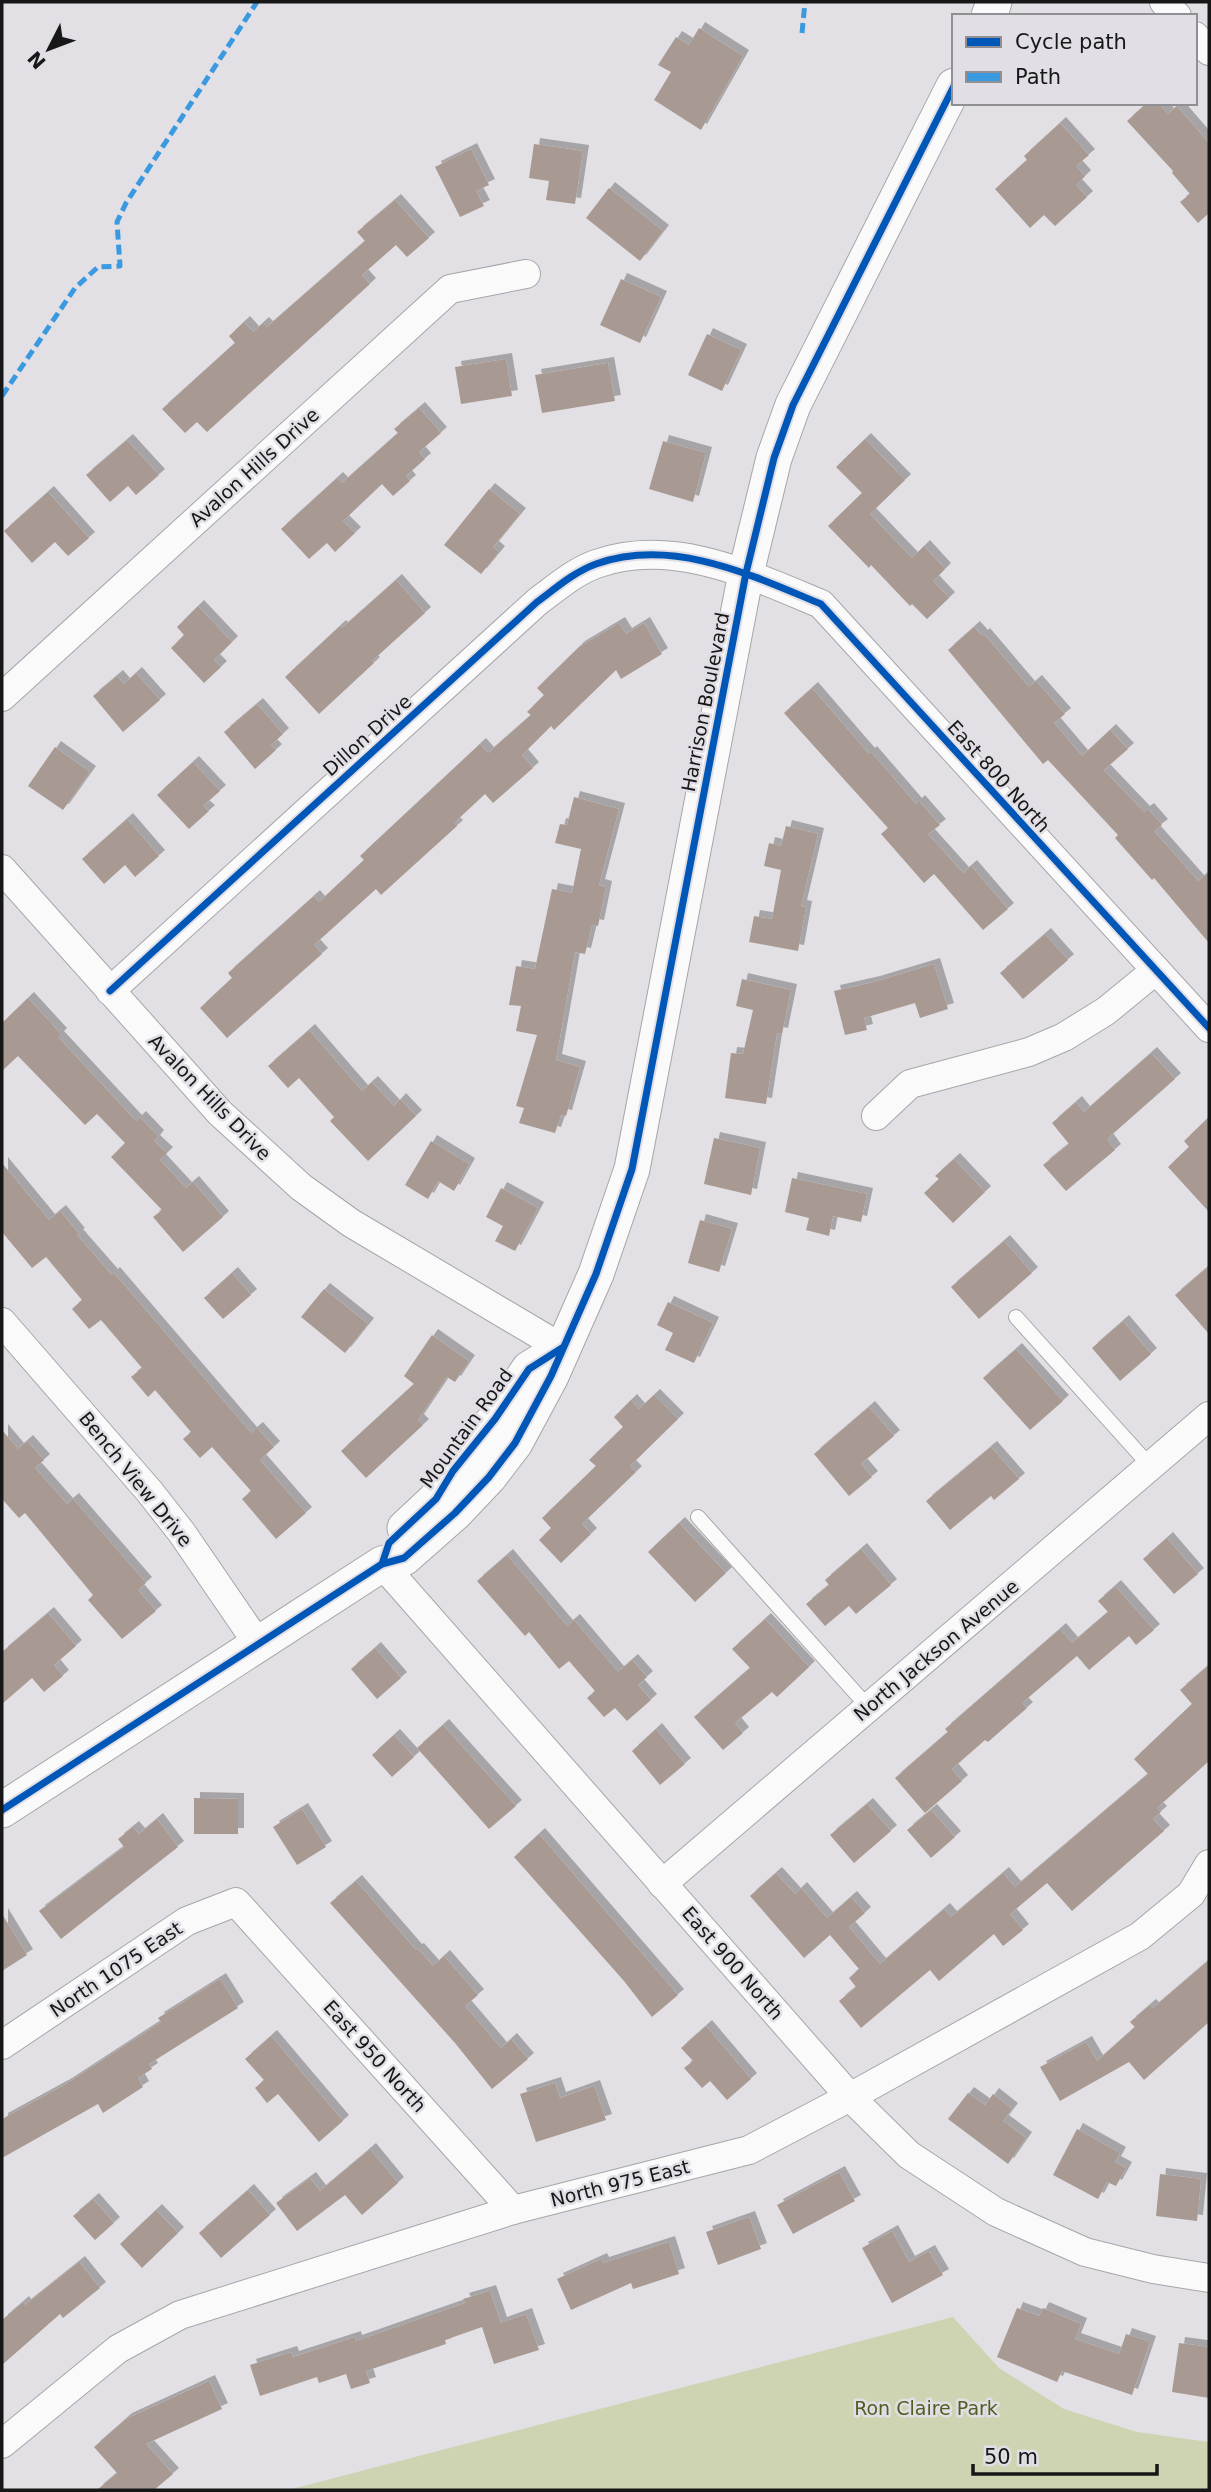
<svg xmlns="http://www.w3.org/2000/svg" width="1211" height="2492" font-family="'DejaVu Sans',sans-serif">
<defs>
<filter id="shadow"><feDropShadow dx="6" dy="-6" stdDeviation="0" flood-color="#0004"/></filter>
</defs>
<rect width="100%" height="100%" fill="#e2e0e4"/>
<!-- green -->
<path fill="#ced4b1" d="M953 2317 999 2368 1064 2409 1137 2432 1209 2442V2490H288Z"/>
<!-- building -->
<g fill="#a89a92" filter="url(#shadow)">
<path d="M699 28 743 56 701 130 654 100 671 72 658 65 676 37 689 45Z"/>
<path d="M1147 103H1158L1168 114 1177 106 1209 143V216L1208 214 1198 223 1180 202 1190 194 1172 173 1173 171 1127 121Z"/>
<path d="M1060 123 1089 155 1076 166 1085 176 1076 185 1087 197 1055 226 1044 215 1030 228 995 189 1027 160 1024 156Z"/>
<path d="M534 144 583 151 575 204 546 200 549 181 529 178Z"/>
<path d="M471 149 489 185 476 191 484 206 460 217 435 167Z"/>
<path d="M609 188 663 231 640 261 586 218Z"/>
<path d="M395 200 429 238 407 257 396 245 362 275 370 284 207 432 197 422 185 433 162 409 235 343 229 336 244 322 253 332 263 323 267 327 365 241 357 232Z"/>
<path d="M621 279 661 297 640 343 600 325Z"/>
<path d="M707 334 741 350 722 391 688 375Z"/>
<path d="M506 359 512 396 461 404 455 367Z"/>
<path d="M608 363 615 401 542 413 535 375Z"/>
<path d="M419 408 441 433 419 452 425 459 406 476 410 481 393 496 382 484 343 521 355 533 335 552 327 543 309 559 281 529 337 478 342 483 398 433 394 429Z"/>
<path d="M865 439 905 480 870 514 912 558 924 546 945 569 933 581 949 598 927 619 912 604 910 606 871 565 869 568 828 526 862 493 836 467Z"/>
<path d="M127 440 159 475 136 495 128 486 110 502 86 475Z"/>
<path d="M663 441 706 453 693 502 649 489Z"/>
<path d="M489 489 520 514 493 547 499 552 481 574 444 545Z"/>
<path d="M48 492 89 538 68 556 55 542 32 563 4 531Z"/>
<path d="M396 580 425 613 372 661 374 663 319 714 285 677 340 626 342 628Z"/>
<path d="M198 606 232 642 214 660 221 667 204 683 171 648 184 635 177 627Z"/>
<path d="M619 623 626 634 644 623 662 654 621 679 616 670 554 730 551 726 522 755 533 768 493 803 485 794 454 823 457 826 381 895 376 889 314 945 322 954 227 1038 200 1008 232 978 228 973 314 896 319 902 364 860 360 856 480 744 488 753 531 715 527 712 544 695 537 688 579 647Z"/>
<path d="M974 627 982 636 984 634 1029 687 1036 681 1065 714 1054 723 1082 756 1110 730 1128 749 1104 770 1144 812 1148 809 1162 825 1154 831 1198 881 1209 872V943L1154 878 1152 880 1115 838 1118 835 1048 760 1043 764 948 650Z"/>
<path d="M136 673 160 700 123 732 93 696 117 676 124 684Z"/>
<path d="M812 688 869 754 871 752 916 804 919 801 940 825 928 834 963 873 971 866 1008 909 983 930 934 874 924 883 881 834 888 828 784 713Z"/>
<path d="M257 704 283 734 271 745 276 750 255 769 224 732Z"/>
<path d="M55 747 90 772 63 810 28 786Z"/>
<path d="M193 762 220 791 203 806 209 811 189 829 157 795Z"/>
<path d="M574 797 619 809 599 885 606 887 598 926 592 925 585 954 575 952 556 1060 580 1067 566 1116 561 1115 555 1133 519 1123 524 1108 516 1106 537 1035 516 1031 521 1006 509 1005 516 966 535 969 552 889 572 893 581 849 555 843 560 824 567 825Z"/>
<path d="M127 819 159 856 135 877 125 865 104 884 82 859Z"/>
<path d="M786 826 818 834 801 906 806 907 798 951 749 942 754 916 772 919 781 870 764 866 769 843 781 846Z"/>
<path d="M1045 934 1068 960 1023 999 1000 973Z"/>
<path d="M934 964 948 1009 920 1018 915 1003 864 1018 867 1030 845 1035 834 991 874 982Z"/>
<path d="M742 979 791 990 782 1034 777 1033 766 1104 725 1098 731 1053 743 1054 753 1010 736 1006Z"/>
<path d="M28 998 61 1034 58 1037 136 1121 140 1117 158 1136 154 1141 167 1153 160 1160 186 1188 193 1182 223 1217 183 1252 153 1217 162 1210 111 1157 125 1143 97 1114 85 1125 18 1056 2 1071V1023Z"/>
<path d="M309 1030 362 1091 372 1082 394 1106 400 1099 416 1116 368 1161 330 1121 334 1117 299 1078 288 1088 268 1066Z"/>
<path d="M1151 1053 1175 1079 1107 1139 1115 1150 1066 1191 1043 1165 1069 1144 1052 1123 1076 1102 1084 1112Z"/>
<path d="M1209 1117V1212L1168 1167 1189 1147 1184 1141Z"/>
<path d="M714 1138 760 1148 751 1195 704 1184Z"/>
<path d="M431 1141 469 1164 454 1191 438 1181 428 1199 405 1185Z"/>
<path d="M954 1159 985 1192 953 1223 924 1193 939 1179 935 1176Z"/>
<path d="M2 1163 49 1220 60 1211 79 1234 77 1235 112 1275 114 1273 251 1433 257 1428 274 1447 260 1460 306 1513 276 1539 242 1499 251 1491 212 1447 200 1458 183 1439 191 1432 155 1390 148 1397 131 1377 142 1368 101 1320 89 1329 72 1309 82 1300 46 1257 32 1268 2 1232Z"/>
<path d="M792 1178 867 1194 861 1222 833 1216 829 1236 806 1230 809 1218 785 1212Z"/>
<path d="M501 1188 538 1208 515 1251 495 1241 503 1226 486 1217Z"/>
<path d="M700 1220 732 1229 719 1272 688 1263Z"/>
<path d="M1004 1241 1032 1273 979 1319 951 1287Z"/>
<path d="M1209 1266V1334L1175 1295Z"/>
<path d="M232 1273 251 1295 223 1319 204 1298Z"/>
<path d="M324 1289 368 1324 345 1353 301 1317Z"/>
<path d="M668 1302 713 1323 694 1363 665 1350 673 1333 657 1325Z"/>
<path d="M1123 1321 1151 1354 1120 1381 1092 1348Z"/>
<path d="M432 1335 469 1361 455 1382 447 1377 418 1420 423 1425 366 1478 341 1451 414 1384 404 1376Z"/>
<path d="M1016 1349 1063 1401 1030 1430 983 1378Z"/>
<path d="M654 1395 678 1419 630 1466 636 1472 582 1524 591 1534 561 1563 539 1540 551 1528 542 1518 596 1466 589 1460 623 1427 614 1417 631 1400 639 1409Z"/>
<path d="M869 1407 894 1436 861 1464 872 1477 849 1496 814 1454Z"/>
<path d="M2 1430 18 1449 27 1441 44 1460 35 1468 67 1504 73 1499 146 1583 138 1590 156 1611 122 1639 88 1600 93 1595 25 1513 19 1518 2 1499Z"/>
<path d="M991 1447 1019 1479 994 1500 991 1496 950 1530 926 1501Z"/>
<path d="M679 1523 726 1573 695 1602 648 1552Z"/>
<path d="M1167 1538 1198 1574 1174 1594 1143 1559Z"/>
<path d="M861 1549 891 1585 856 1614 849 1606 825 1626 806 1604 829 1585 825 1580Z"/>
<path d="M507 1555 567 1626 574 1620 618 1672 632 1660 647 1677 638 1685 651 1700 627 1721 615 1708 604 1717 587 1698 595 1691 569 1661 559 1669 529 1632 525 1636 477 1581Z"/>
<path d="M1115 1586 1154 1630 1136 1645 1129 1636 1089 1670 1077 1656 1022 1703 1027 1708 988 1742 985 1740 952 1769 962 1781 925 1813 895 1778 948 1732 945 1729 1060 1629 1072 1643 1108 1612 1098 1601Z"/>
<path d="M48 1613 76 1646 54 1665 63 1676 44 1692 32 1678 2 1704V1652Z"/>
<path d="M765 1619 809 1667 777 1697 772 1692 735 1723 743 1733 723 1750 694 1717 750 1668 732 1649Z"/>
<path d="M375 1648 401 1678 377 1699 351 1669Z"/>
<path d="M1209 1665V1761L1157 1808 1161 1812 1153 1819 1164 1831 1072 1911 1047 1883 1010 1914 1023 1930 1003 1946 994 1934 939 1981 930 1970 861 2028 839 2001 856 1987 849 1978 859 1969 830 1935 804 1958 750 1896 776 1873 795 1894 801 1888 827 1918 851 1897 865 1913 849 1927 880 1964 944 1909 951 1917 1003 1873 1015 1887 1148 1774 1134 1759 1192 1704 1180 1690Z"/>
<path d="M443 1725 516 1806 489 1829 417 1748Z"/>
<path d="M656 1729 685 1764 660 1785 632 1751Z"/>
<path d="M394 1735 414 1757 392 1777 372 1755Z"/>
<path d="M194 1798 238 1799V1834H194Z"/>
<path d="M867 1804 891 1831 854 1863 830 1835Z"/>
<path d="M302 1809 326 1847 297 1865 273 1827Z"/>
<path d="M931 1810 955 1837 931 1858 907 1830Z"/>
<path d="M157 1819 178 1847 61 1939 39 1911 124 1847 118 1839 133 1827 139 1834Z"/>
<path d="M539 1834 678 1995 652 2017 624 1981 514 1857Z"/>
<path d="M356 1881 416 1950 418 1949 433 1966 444 1956 478 1995 465 2006 501 2048 511 2039 528 2059 492 2089 455 2043 330 1903Z"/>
<path d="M2 1914 27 1955 2 1971Z"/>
<path d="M1209 1960V2022L1144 2080 1129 2062 1060 2101 1040 2067 1086 2042 1097 2061 1135 2027 1130 2022 1150 2005 1153 2008Z"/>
<path d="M220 1979 238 2008 149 2064 152 2069 138 2078 143 2087 103 2113 98 2104 2 2158V2119L66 2084 161 2022 158 2018Z"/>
<path d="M706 2026 751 2079 727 2100 710 2081 702 2088 684 2068 693 2061 681 2048Z"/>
<path d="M271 2036 343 2121 319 2142 278 2094 267 2103 255 2088 264 2080 245 2059Z"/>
<path d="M555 2083 560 2098 594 2086 606 2120 536 2142 520 2094Z"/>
<path d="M968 2093 985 2105 993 2094 1012 2109 1003 2121 1026 2138 1008 2164 948 2119Z"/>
<path d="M1077 2129 1120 2153 1115 2162 1126 2168 1116 2186 1107 2182 1098 2199 1053 2175Z"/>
<path d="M370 2149 398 2183 362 2215 345 2195 297 2231 276 2203 310 2178 320 2191Z"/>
<path d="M839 2172 855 2201 793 2234 777 2205Z"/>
<path d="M1160 2174 1201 2179 1197 2221 1156 2216Z"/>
<path d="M248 2190 270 2215 221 2258 199 2233Z"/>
<path d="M93 2199 114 2223 95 2240 73 2216Z"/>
<path d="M156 2210 178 2233 142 2268 120 2244Z"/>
<path d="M749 2217 761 2249 718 2265 706 2232Z"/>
<path d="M892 2231 909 2262 929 2251 943 2275 892 2303 862 2248Z"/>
<path d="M669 2242 679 2274 633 2289 631 2283 571 2310 557 2279 601 2259 603 2263Z"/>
<path d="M79 2262 100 2288 63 2318 60 2314 2 2365V2320L23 2302 25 2305Z"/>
<path d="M490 2291 501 2323 526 2314 539 2350 494 2364 482 2327 445 2340 446 2344 366 2371 370 2383 351 2389 346 2374 319 2383 317 2377 260 2396 250 2365 291 2352 293 2357 355 2337 356 2341 465 2303 463 2299Z"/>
<path d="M1017 2308 1039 2316 1043 2308 1081 2324 1075 2339 1119 2354 1126 2334 1150 2342 1132 2395 1062 2371 1057 2382 997 2357Z"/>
<path d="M1179 2343 1209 2347V2398L1172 2392Z"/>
<path d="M209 2381 222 2409 146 2444 173 2474 154 2490H97L117 2473 94 2447 126 2419Z"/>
</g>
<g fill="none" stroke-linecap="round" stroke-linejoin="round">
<!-- service casing -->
<g stroke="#a6a5a8" stroke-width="16">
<g id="service">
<path d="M1016 1317 1151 1467"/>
<path d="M698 1517 869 1708"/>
</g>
</g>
<!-- minor casing -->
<g stroke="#a6a5a8" stroke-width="30">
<g id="minor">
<path d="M1164 2 1177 16"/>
<path d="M1195 36 1209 51"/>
<path d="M2 697 450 289 526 274"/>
<path d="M2 869 220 1113 301 1187 351 1223 562 1348"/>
<path d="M110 991 537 602C556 588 574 572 596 564 673 537 751 575 821 604L1209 1028"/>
<path d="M876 1116 910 1084 1029 1052 1064 1037 1106 1011 1156 970"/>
<path d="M2 1322 149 1491 182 1533 258 1644"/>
<path d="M382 1564 850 2097 909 2155 996 2212 1085 2252 1153 2269 1209 2278"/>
<path d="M662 1884 1209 1416"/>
<path d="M2 2045 187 1921 236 1902 513 2210"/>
<path d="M2 2444 118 2349 180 2315 513 2210 749 2150 850 2097 1140 1936 1191 1894 1209 1864"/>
</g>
</g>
<!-- tertiary casing -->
<g stroke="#a6a5a8" stroke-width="37">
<g id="tertiary">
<path d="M989 16 994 2"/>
<path d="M405 1528 436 1499 453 1471 495 1419 529 1369 550 1356"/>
<path d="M2 1810 382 1564 404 1558 455 1513 489 1477 515 1443 551 1376 596 1274 632 1169 746 573 774 458 793 405 954 86"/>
</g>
</g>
<!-- service -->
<use href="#service" stroke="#fbfafb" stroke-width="14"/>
<!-- minor -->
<use href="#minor" stroke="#fbfafb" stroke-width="28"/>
<!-- tertiary -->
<use href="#tertiary" stroke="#fbfafb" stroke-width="35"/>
<!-- quiet -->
<g stroke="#3b9adf" stroke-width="5" stroke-dasharray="10 5" stroke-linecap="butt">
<path d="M802 33 805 2"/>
<path d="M2 396 75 288 98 267 120 266 117 222 126 203 257 2"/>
</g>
<!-- cycleway casing -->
<g stroke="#e1dfe5" stroke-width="11">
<g id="cycleway">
<path d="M110 991 537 602C556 588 574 572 596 564 673 537 751 575 821 604L1209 1028"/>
<path d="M382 1564 389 1543 436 1499 453 1471 495 1419 529 1369 562 1348"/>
<path d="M2 1810 382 1564 404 1558 455 1513 489 1477 515 1443 551 1376 596 1274 632 1169 746 573 774 458 793 405 954 86"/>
</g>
</g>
<!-- cycleway -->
<use href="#cycleway" stroke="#0057b8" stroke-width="7"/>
</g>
<g text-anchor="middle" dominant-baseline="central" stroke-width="5" stroke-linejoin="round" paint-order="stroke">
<!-- street labels -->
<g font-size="19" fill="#171718" stroke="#e1dfe5">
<text transform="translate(254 467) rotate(-42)">Avalon Hills Drive</text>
<text transform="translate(705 702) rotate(-79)">Harrison Boulevard</text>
<text transform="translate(367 735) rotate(-42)">Dillon Drive</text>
<text transform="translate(999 776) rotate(48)">East 800 North</text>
<text transform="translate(210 1097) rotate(46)">Avalon Hills Drive</text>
<text transform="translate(466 1428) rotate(-54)">Mountain Road</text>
<text transform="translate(136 1479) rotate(51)">Bench View Drive</text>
<text transform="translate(936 1650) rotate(-40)">North Jackson Avenue</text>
<text transform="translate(733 1963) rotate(49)">East 900 North</text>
<text transform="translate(116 1969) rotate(-34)">North 1075 East</text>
<text transform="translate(375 2056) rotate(48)">East 950 North</text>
<text transform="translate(620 2183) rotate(-14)">North 975 East</text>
</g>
<!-- park labels -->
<g font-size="19" fill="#545d21" stroke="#e1dfe5">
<text x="926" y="2408">Ron Claire Park</text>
</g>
</g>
<!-- border -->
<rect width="1211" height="2492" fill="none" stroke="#171718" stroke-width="7"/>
<!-- legend -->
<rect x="952" y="14" width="245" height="91" fill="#e1dfe5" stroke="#908f93" stroke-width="2"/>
<rect x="966" y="37" width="35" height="10" fill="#0057b8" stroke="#908f93" stroke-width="2"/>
<text x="1015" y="49" font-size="21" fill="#171718">Cycle path</text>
<rect x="966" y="72" width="35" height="10" fill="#3b9adf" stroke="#908f93" stroke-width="2"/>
<text x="1015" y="84" font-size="21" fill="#171718">Path</text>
<!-- north arrow -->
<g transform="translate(49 49) rotate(228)" stroke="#e1dfe5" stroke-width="5" paint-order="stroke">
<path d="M0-5L12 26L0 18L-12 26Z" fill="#171718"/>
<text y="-10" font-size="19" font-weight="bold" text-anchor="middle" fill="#171718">N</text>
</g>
<!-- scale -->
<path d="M973 2464v10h184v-10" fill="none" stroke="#171718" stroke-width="3.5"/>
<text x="984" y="2464" font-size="21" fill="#171718" stroke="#e1dfe5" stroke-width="5" paint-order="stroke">50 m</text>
</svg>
